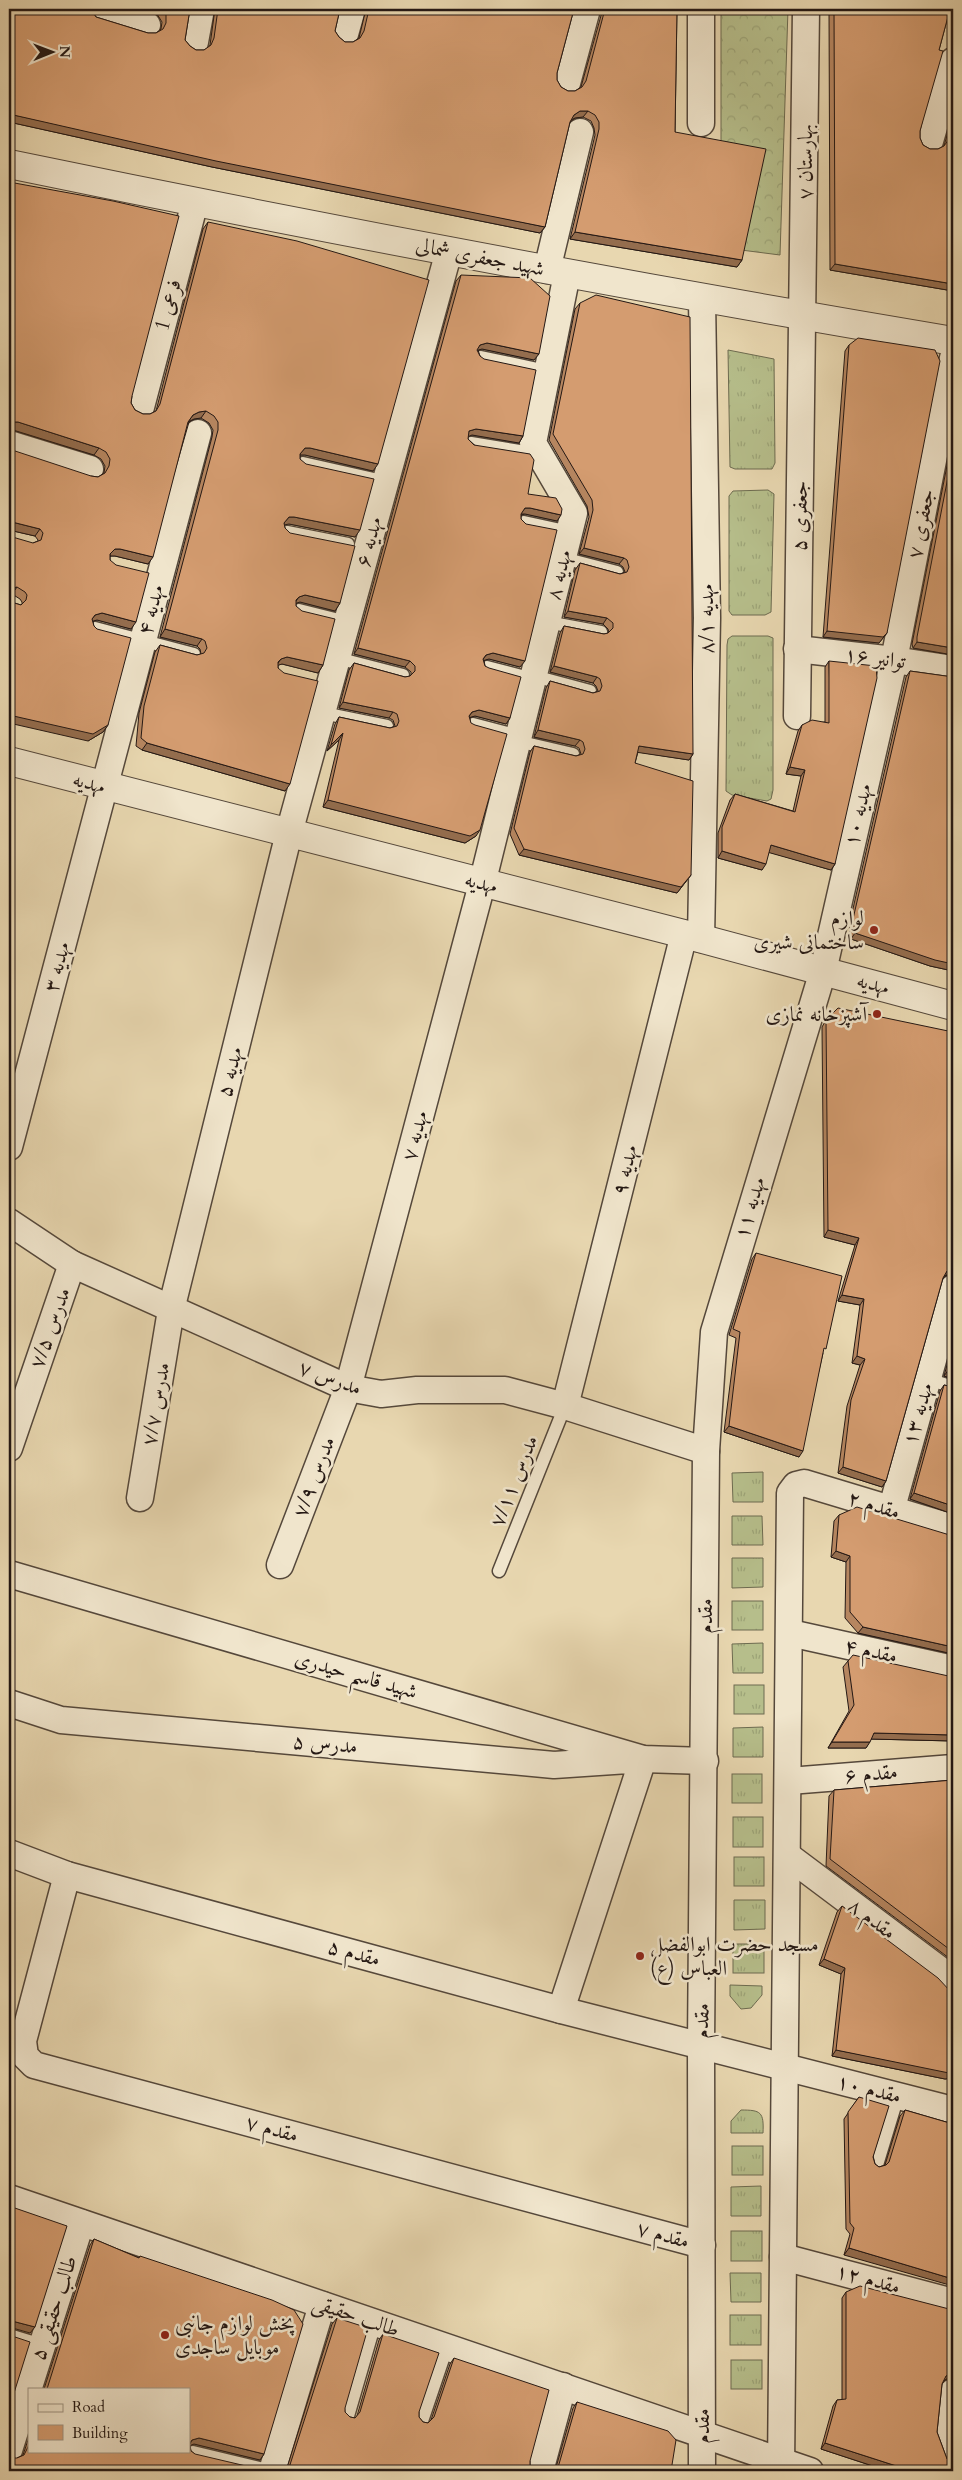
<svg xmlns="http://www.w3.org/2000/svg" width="962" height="2480" font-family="Cardo,Amiri,serif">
<defs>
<pattern id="grass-tufts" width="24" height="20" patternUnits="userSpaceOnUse" patternTransform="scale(1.25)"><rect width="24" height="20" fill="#b6be8b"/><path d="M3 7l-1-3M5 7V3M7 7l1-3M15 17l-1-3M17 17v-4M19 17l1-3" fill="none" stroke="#9ca377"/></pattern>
<pattern id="forest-crowns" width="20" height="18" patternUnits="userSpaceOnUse" patternTransform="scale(1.25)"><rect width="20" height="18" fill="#b6be8b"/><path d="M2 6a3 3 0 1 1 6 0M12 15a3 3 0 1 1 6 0" fill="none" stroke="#9ca377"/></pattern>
</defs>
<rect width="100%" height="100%" fill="#e8d7b0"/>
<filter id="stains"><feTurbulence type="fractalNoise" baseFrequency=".004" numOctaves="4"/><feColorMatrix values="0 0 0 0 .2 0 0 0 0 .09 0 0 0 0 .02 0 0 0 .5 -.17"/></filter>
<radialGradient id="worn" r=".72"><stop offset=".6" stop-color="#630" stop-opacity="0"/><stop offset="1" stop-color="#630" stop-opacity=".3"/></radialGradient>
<!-- grass -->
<g fill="url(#grass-tufts)" stroke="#6d6b50">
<path d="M728 350 774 359 775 463 772 469H735L730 467Z"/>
<path d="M768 490 774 494 771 612 765 615H732L729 611V496L733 491Z"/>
<path d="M732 636H768L773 638V790L771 799 767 801 732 795 726 791 727 645 728 639Z"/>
<path d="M763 1472V1502H733L732 1473Z"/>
<path d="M732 1516H762L763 1545H732Z"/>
<path d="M732 1558H763V1587L732 1588Z"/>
<rect x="732" y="1601" width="31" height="29"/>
<path d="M763 1643V1673H733L732 1644Z"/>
<rect x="734" y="1685" width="30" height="29"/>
<path d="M763 1727V1757H733V1728Z"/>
<rect x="732" y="1774" width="30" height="29"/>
<rect x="733" y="1817" width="30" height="30"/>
<rect x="734" y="1857" width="30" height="29"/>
<path d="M734 1900H765V1929L734 1930Z"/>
<rect x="733" y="1944" width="31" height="29"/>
<path d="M730 1985 762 1986V1995L751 2008 741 2009 730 1996Z"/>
<path d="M741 2110C761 2110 764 2112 763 2133H731V2121Z"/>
<rect x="732" y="2146" width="31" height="29"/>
<path d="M761 2186V2216H731V2187Z"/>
<rect x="731" y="2231" width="31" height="30"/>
<path d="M730 2273H761V2302H731Z"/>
<rect x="730" y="2315" width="31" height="30"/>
<rect x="731" y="2360" width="31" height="29"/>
</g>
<!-- forest -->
<path fill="url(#forest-crowns)" stroke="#6d6b50" d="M721 9H788L780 255 741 250 721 149Z"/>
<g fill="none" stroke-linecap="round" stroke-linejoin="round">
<!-- service casing -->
<g stroke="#55483b" stroke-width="15">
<g id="service">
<path d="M481 357 547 371"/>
<path d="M471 443 538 454"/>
<path d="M303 463 374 479"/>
<path d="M524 522 570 532"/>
<path d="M287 532 348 544"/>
<path d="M563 558 617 572"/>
<path d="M299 610 347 622"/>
<path d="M547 622 601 632"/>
<path d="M95 628 194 654"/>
<path d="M337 658 403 675"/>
<path d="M487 667 533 679"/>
<path d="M534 676 590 691"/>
<path d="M323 713 387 726"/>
<path d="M473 724 519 736"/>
<path d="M517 741 573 754"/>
<path d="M928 1379 953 1387"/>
<path d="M499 1571 565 1406"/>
<path d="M877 2165 898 2096"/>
<path d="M9 2335 42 2345"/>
<path d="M348 2416 375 2323"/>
<path d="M422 2421 447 2347"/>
<path d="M193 2452 272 2471"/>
</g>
</g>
<!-- minor casing -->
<g stroke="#55483b" stroke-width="29">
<g id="minor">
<path d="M103 9 102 13 147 25"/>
<path d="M701 9V123"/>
<path d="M345 34 352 9"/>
<path d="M195 42 201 9"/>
<path d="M567 83 587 9"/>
<path d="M930 141 953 61"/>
<path d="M547 270 580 132"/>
<path d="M141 407 195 202"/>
<path d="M9 444 90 469"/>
<path d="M797 649 894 660 953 669"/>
<path d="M797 716 806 9"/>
<path d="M701 939 707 618 702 299"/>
<path d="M9 1147 198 433"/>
<path d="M9 1222 72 1264 348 1388 381 1394 417 1390H505L565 1406 706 1451"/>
<path d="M565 1406 684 934"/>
<path d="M9 1448 72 1264"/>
<path d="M140 1498 171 1310 289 833 449 251"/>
<path d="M891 1511 953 1288"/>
<path d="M280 1565 348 1388 482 884 574 513 533 443 567 274"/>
<path d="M9 1574 643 1759 705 1761"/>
<path d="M790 1633 953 1669"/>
<path d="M9 1703 61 1720 554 1765 643 1759 561 2010"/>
<path d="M789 1781 953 1768"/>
<path d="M9 1853 67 1875 561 2010 953 2110"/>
<path d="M788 1856 944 1973 953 1985"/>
<path d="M67 1875 23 2041 25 2056 34 2065 702 2245"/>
<path d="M9 2198 810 2471"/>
<path d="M783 2257 953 2302"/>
<path d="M953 2392 947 2434 953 2455"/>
<path d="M9 2450 81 2223"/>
<path d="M272 2471 322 2305"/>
<path d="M540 2471 563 2386"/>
<path d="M702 2471 701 2046 706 1451 714 1332 823 971 894 660 953 358"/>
<path d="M781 2471 790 1493 796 1485 804 1483 953 1528"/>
</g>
</g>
<!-- tertiary casing -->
<g stroke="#55483b" stroke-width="30">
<g id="tertiary">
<path d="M9 164C323 229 637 288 953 341"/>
<path d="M9 761 684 934 953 1006"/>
</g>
</g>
<!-- service -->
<use href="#service" stroke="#f0e5cc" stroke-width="12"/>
<!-- minor -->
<use href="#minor" stroke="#f0e5cc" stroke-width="26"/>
<!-- tertiary -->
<use href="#tertiary" stroke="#f0e5cc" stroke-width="28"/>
</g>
<!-- wall -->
<g fill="#b68660" stroke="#241814">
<path d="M9 9 92 11 96 17 148 33H156L161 29 162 22 157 14 140 9H190L185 40 190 46 196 50H204L209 47 210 45 215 9H340L335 31 339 37 345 42H353L359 38 366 9H574L557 73V80L561 87 568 91H575L581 87 602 12V9H677L675 132 742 260 737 267 570 239 595 135 594 128 591 121 583 117 575 118 570 122 545 227 540 233 212 167 9 122Z"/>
<path d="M829 9H950L939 50 920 131V138L923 145 930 149H938L944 146 953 114V291L830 270Z"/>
<path d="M208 222 373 471 305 455H300V459L355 537 289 524H284L285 528 340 603 335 611 300 602 296 603V606L323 665 318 673 282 664 278 665 285 791 142 750 136 746 139 713 155 652 160 645 197 655 201 654 200 649 197 646 160 637 212 437 213 430 209 423 201 418 194 419 189 422 148 564 115 556H110V560L131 629 97 620 93 621 108 725 103 732 88 741 11 602 21 605 22 604V602L20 599 12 594 33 543 38 541V540L35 536 9 530 91 476 98 477 104 473 105 466 101 459 94 455 13 430 132 396 131 403 135 410 143 414H150L156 411 203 229Z"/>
<path d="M461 275 534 360 482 349 478 350 480 356 523 436 519 443 472 435 468 436V439L557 521 525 514 521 515 520 667 489 659 484 660 485 666 510 718 506 724 475 716 470 717 476 836 465 843 323 807 339 740 327 751 335 724 339 717 390 728 395 726 393 720 389 718 339 708 349 670 354 663 405 677 411 676V672L405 667 354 654 456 281Z"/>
<path d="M580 303 693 754 689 760 638 752 635 763 691 875 677 893 519 855 510 834 530 752 534 746 576 756 581 754 579 748 575 746 534 737 546 688 550 681 593 693 598 691 596 686 593 683 550 672 560 633 564 626 604 634 609 633 608 629 603 624 564 617 575 570 580 563 620 574 625 572 623 567 619 564 579 554 589 517 587 506 549 440 575 309Z"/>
<path d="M849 345 887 633 879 643 823 637 845 351Z"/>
<path d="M953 435V655L913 648 912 644Z"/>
<path d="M829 661 835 864 831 870 769 852 762 870 718 858V833L730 800 735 794 793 811 801 776 786 774 798 731 802 725 825 722V667Z"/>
<path d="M910 671 953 677V971L930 966 851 939 849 926 906 677Z"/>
<path d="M826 1020 953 1032V1273H950L943 1278 886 1481 882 1487 838 1473 847 1406 860 1365 852 1363 860 1305 838 1301 855 1245 824 1237 822 1027Z"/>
<path d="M756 1253 823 1353 799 1457 724 1432 736 1338 729 1335 752 1259Z"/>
<path d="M953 1343V1379L944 1376Z"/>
<path d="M944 1385 953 1387V1514L910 1499 940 1391Z"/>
<path d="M839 1515 953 1536V1654L858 1633 845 1618 846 1562 831 1557 834 1521Z"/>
<path d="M848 1661 953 1741 871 1739 866 1748H828L849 1711 843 1667Z"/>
<path d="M953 1780V1961L826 1866 829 1796 834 1790Z"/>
<path d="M842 1906 951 1992 953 1993V2078L945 2079 832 2056 841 1974 819 1965 837 1912Z"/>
<path d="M859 2097 875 2164 879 2167 885 2165 900 2116 905 2110 953 2124 844 2255 850 2234 846 2229 844 2119Z"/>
<path d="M94 2239 139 2258 140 2256 264 2454 260 2460 194 2444 190 2445 191 2451 195 2454 17 2458 23 2455 29 2437V2451L189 2389H44L90 2245Z"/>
<path d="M846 2292 948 2378 944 2381 942 2384 937 2432 947 2459 953 2471H888L821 2449 833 2406 837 2400H842V2298Z"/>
<path d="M337 2318 345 2412 350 2417 355 2418 357 2416 379 2340 383 2334 419 2412V2417L423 2422 428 2423 431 2420 450 2364 454 2358 530 2461V2469L531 2471H286L332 2324Z"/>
<path d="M577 2402 671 2471H555L573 2408Z"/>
</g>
<!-- shaded-wall -->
<g fill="#946d4e" stroke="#241814">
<path d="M140 9H161L157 14Z"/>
<path d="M580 111H588L583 117 575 118 569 121 574 115Z"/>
<path d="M9 114 545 227 540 233 212 167 9 122Z"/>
<path d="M575 232 742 260 737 267 570 239Z"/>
<path d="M835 264 953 284V291L830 270Z"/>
<path d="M487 343 539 354 534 360 482 349 475 351 480 345Z"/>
<path d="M206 411 201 418 194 419 188 422 193 415 199 412Z"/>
<path d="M11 422H18L99 448 94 455 13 430 9 429V423Z"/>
<path d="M476 429 523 436 519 443 472 435 465 438 469 431Z"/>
<path d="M305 448H310L378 464 373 471 305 455H300V454Z"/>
<path d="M525 508H530L561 515 557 521 525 514H521L516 520Z"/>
<path d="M289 517H294L360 530 355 537 289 524 284 525V523Z"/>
<path d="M12 522 40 529 35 536 9 530V526Z"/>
<path d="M584 548 624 558 619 564 579 554Z"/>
<path d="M115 549H120L153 557 148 564 115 556H110V554Z"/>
<path d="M17 587 12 594 9 595V589Z"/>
<path d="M305 595 340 603 335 611 300 602 294 604 299 597Z"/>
<path d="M568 611 607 618 603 624 564 617Z"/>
<path d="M102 613 136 622 131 629 97 620 90 622 95 615Z"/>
<path d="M165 629 202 639 197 646 160 637Z"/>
<path d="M827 631 887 633 879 643 823 637Z"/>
<path d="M917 642 953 648V655L913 648Z"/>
<path d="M358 648 410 661 405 667 354 654Z"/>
<path d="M493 653 525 661 520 667 489 659 482 661 486 655Z"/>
<path d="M287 657 323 665 318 673 282 664 276 666 281 659Z"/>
<path d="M554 666 597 677 593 683 550 672Z"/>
<path d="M343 702 393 712 389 718 339 708Z"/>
<path d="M479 710 510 718 506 724 475 716 468 718 472 712Z"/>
<path d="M9 715 108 725 103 732 88 741 9 723Z"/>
<path d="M538 730 580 740 575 746 534 737Z"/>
<path d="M343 733 339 740 327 751 331 745Z"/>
<path d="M147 743 290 784 285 791 142 750Z"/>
<path d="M639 746 693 754 689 760 635 752Z"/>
<path d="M790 767 805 770 801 776 786 774Z"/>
<path d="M328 800 480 830 476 836 465 843 323 807Z"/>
<path d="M771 845 835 864 831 870 767 852Z"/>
<path d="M524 849 691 875 677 893 519 855Z"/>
<path d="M722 851 766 864 762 870 718 858Z"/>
<path d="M855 933 953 964V971L930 966 851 939Z"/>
<path d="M828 1230 859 1238 855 1245 824 1237Z"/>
<path d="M953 1268V1273H950L943 1277 947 1271Z"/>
<path d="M842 1295 864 1299 860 1305 838 1301Z"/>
<path d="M857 1356 865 1359 860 1365 852 1363Z"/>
<path d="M949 1369 953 1371V1379L944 1376Z"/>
<path d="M729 1426 803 1451 799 1457 724 1432Z"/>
<path d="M843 1467 886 1481 882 1487 838 1473Z"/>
<path d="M914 1493 953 1506V1514L910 1499Z"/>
<path d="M836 1551 850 1556 846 1562 831 1557Z"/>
<path d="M863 1627 953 1647V1654L858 1633Z"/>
<path d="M874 1733 953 1735V1741L869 1739Z"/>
<path d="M832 1742H870L866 1748H828Z"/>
<path d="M824 1959 845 1968 841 1974 819 1965Z"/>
<path d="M836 2050 953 2072V2078L945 2079 832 2056Z"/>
<path d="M849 2248 953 2279V2286L844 2255Z"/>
<path d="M12 2321 35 2327 30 2333 9 2327V2324Z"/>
<path d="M952 2372H953V2377L948 2378 942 2382 946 2376Z"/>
<path d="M199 2438 264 2454 260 2460 194 2444 189 2446 192 2440Z"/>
<path d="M825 2443 912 2471H888L821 2449Z"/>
</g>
<!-- building -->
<g fill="#d49c70" stroke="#241814">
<path d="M9 9H92V11L96 17 148 33H156L163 29 166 23V15L163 9H190L185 40 190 46 196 50H204L211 45 214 38 218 9H340L335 31 339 37 345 42H353L360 38 364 31 369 9H574L557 73V80L561 87 568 91H575L582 87 586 81 605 9H677L675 132 766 149 742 260 575 232 599 129V122L595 115 588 111H580L574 115 570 122 545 227 216 161 9 114Z"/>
<path d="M834 9H950L939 50 943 51 920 131V138L923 145 930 149H938L944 146 949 139 953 123V284L835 264Z"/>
<path d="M9 182 113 201 179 216 132 396 131 403 135 410 143 414H150L156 411 160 404 208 222 297 241 429 280 378 464 310 448H305L300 454V459L306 464 374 479 360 530 294 517H289L284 523 285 528 290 533 355 546 340 603 305 595 299 597 296 600V606L302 611 335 619 323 665 287 657 281 659 278 662V668L284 673 318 681 290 784 147 743 141 738 144 706 160 645 197 655 204 653 207 648 205 641 202 639 165 629 218 430V422L214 416 206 411 199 412 193 415 188 422 153 557 120 549H115L110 554V560L116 565 149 573 136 622 102 613 95 615 92 619 94 626 97 629 131 638 108 725 93 734 9 715V600L11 602 21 605 26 600 27 595 25 592 17 587 9 589V536L33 543 41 540 43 533 40 529 12 522 9 526V449L91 476 98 477 105 473 109 466 110 459 106 452 99 448 18 422H11L9 423Z"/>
<path d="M461 275 530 278 550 296 539 354 487 343 480 345 477 350 480 356 484 359 536 370 523 436 476 429 469 431 468 439 474 445 530 454 534 460 528 494 556 498 562 509 561 515 530 508H525L521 514V519L526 524 557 530 525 661 493 653 486 655 483 659 485 666 489 668 521 677 510 718 479 710 472 712 469 716 471 723 475 725 507 734 480 830 470 836 328 800 343 733 331 745 339 717 390 728 397 726 399 721 397 714 393 712 343 702 354 663 405 677 410 676 415 671V666L410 661 358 648Z"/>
<path d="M596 295 690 317 693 754 639 746 635 763 693 781 691 875 681 887 524 849 514 828 534 746 576 756 583 754 585 749 583 742 580 740 538 730 550 681 593 693 600 691 602 686 600 679 597 677 554 666 564 626 604 634 608 633 613 628V623L607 618 568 611 580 563 620 574 627 572 629 567 627 560 624 558 584 548 593 510 592 500 553 434 580 303Z"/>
<path d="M858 338 935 350 940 361 887 633 883 637 827 631 849 345Z"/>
<path d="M953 451V648L917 642V637Z"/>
<path d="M829 661 876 666 877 678 835 864 771 845 766 864 722 851V827L735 794 795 812 805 770 790 767 802 725 812 720 829 723Z"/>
<path d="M910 671 953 677V964L935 960 855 933 853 919Z"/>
<path d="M838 1008 953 1032V1268L947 1271 943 1278 886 1481 843 1467 851 1400 865 1359 857 1356 864 1299 842 1295 859 1238 828 1230 826 1020Z"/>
<path d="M756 1253 842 1276 826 1349 824 1348 803 1451 729 1426 740 1332 733 1329Z"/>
<path d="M953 1352V1371L949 1369Z"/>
<path d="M944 1385 953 1387V1506L914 1493Z"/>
<path d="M857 1507 953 1536V1647L863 1627 850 1612V1556L836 1551 839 1515Z"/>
<path d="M853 1655 953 1677V1735L874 1733 870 1742H832L854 1705 848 1661Z"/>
<path d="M953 1780V1952L830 1859 834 1790Z"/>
<path d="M842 1906 938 1978 951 1992 953 1993V2072L949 2073 836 2050 845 1968 824 1959Z"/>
<path d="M859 2097 889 2106 873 2157 875 2164 879 2167 886 2165 889 2162 905 2110 953 2124V2279L849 2248 854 2228 850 2223 848 2112Z"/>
<path d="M9 2206 67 2226 35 2327 12 2321 9 2324Z"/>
<path d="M94 2239 139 2258 140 2256 272 2300 294 2310 303 2324 264 2454 199 2438 192 2440 189 2444 191 2451 195 2454 263 2470V2471H9V2458H17L24 2455 29 2445V2451H189V2389H47Z"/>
<path d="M860 2286 953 2310V2372L946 2376 942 2384 937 2432 947 2459 953 2463V2471H912L825 2443 837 2400 846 2399V2292Z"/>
<path d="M337 2318 368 2328 345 2408V2412L350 2417 355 2418 360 2412 383 2334 439 2353 419 2412V2417L423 2422 428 2423 434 2417 454 2358 549 2390 530 2461V2469L531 2471H288Z"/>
<path d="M9 2335 30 2342 9 2409Z"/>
<path d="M577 2402 668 2431 676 2440 671 2471H557Z"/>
</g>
<!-- markers -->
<g fill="#8f2418" stroke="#f0e5cc" stroke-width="2">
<circle cx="874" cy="930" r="5"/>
<circle cx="877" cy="1014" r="5"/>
<circle cx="640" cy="1956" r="5"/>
<circle cx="165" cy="2335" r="5"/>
</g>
<g text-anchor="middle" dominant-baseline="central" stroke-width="5" stroke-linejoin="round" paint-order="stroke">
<!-- street labels -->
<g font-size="21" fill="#241814" stroke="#f0e5cc">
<text transform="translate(805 162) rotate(-90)">بهارستان ۷</text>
<text transform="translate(480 257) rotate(11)">شهید جعفری شمالی</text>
<text transform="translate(168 305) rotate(-75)">فرعی 1</text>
<text transform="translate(800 516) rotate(-89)">جعفری ۵</text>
<text transform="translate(921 524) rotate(-79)">جعفری ۷</text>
<text transform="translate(369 542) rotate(-75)">مهدیه ۶</text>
<text transform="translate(559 575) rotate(-76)">مهدیه ۸</text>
<text transform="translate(151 610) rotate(-75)">مهدیه ۴</text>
<text transform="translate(706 619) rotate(-90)">مهدیه ۸/۱</text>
<text transform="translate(875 658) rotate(7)">توانیر ۱۶</text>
<text transform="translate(89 783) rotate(15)">مهدیه</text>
<text transform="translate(858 815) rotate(-77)">مهدیه ۱۰</text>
<text transform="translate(481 883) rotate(14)">مهدیه</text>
<text transform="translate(57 967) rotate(-75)">مهدیه ۳</text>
<text transform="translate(873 984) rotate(15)">مهدیه</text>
<text transform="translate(230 1072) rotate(-76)">مهدیه ۵</text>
<text transform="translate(415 1136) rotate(-75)">مهدیه ۷</text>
<text transform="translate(625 1170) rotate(-76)">مهدیه ۹</text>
<text transform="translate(750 1208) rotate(-73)">مهدیه ۱۱</text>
<text transform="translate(50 1328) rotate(-70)">مدرس ۷/۵</text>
<text transform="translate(330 1378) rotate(20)">مدرس ۷</text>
<text transform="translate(156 1404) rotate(-80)">مدرس ۷/۷</text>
<text transform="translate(918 1414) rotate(-74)">مهدیه ۱۳</text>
<text transform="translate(314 1477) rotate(-69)">مدرس ۷/۹</text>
<text transform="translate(514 1481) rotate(-68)">مدرس ۷/۱۱</text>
<text transform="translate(874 1505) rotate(17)">مقدم ۲</text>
<text transform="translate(705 1616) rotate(-90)">مقدم</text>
<text transform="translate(871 1651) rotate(12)">مقدم ۴</text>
<text transform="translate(356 1675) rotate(16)">شهید قاسم حیدری</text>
<text transform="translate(325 1744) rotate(5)">مدرس ۵</text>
<text transform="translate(871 1774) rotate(-5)">مقدم ۶</text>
<text transform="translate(872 1919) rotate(37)">مقدم ۸</text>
<text transform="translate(354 1953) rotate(15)">مقدم ۵</text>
<text transform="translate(702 2021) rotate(-89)">مقدم</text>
<text transform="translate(869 2089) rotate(14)">مقدم ۱۰</text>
<text transform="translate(272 2129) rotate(15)">مقدم ۷</text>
<text transform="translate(663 2235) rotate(15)">مقدم ۷</text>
<text transform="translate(868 2279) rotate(15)">مقدم ۱۲</text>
<text transform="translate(54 2308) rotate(-72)">طالب حقیقی ۵</text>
<text transform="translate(356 2316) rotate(19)">طالب حقیقی</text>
<text transform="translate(702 2426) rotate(-90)">مقدم</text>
</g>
<!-- poi labels -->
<g font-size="21" fill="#241814" stroke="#f0e5cc" text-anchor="end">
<text x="864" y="918">لوازم<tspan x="864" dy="24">ساختمانی شیری</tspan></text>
<text x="867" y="1014">آشپزخانه نمازی</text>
<text x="650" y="1944" text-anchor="start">مسجد حضرت ابوالفضل<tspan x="650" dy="24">العباس (ع)</tspan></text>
<text x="175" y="2323" text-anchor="start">پخش لوازم جانبی<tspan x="175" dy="24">موبایل ساجدی</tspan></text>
</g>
</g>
<!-- margin -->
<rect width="962" height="2480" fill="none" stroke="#e8d7b0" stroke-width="30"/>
<rect x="10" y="10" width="942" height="2460" fill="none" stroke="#241814" stroke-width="2.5"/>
<rect x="15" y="15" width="932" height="2450" fill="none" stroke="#241814"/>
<!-- legend -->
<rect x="28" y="2388" width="162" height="65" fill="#f0e5cc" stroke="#9e9382"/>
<rect x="38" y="2404" width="25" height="8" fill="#f0e5cc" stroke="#9e9382"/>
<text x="72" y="2412" font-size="15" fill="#241814">Road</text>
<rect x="38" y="2425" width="25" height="15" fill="#d49c70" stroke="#9e9382"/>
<text x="72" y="2438" font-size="15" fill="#241814">Building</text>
<!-- north arrow -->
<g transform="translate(52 52) rotate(89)" stroke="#f0e5cc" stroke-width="4" paint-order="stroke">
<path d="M0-4L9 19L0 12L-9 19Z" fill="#241814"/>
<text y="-8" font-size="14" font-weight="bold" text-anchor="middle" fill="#241814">N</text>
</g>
<rect width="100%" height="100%" filter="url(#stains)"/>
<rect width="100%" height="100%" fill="url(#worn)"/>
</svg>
